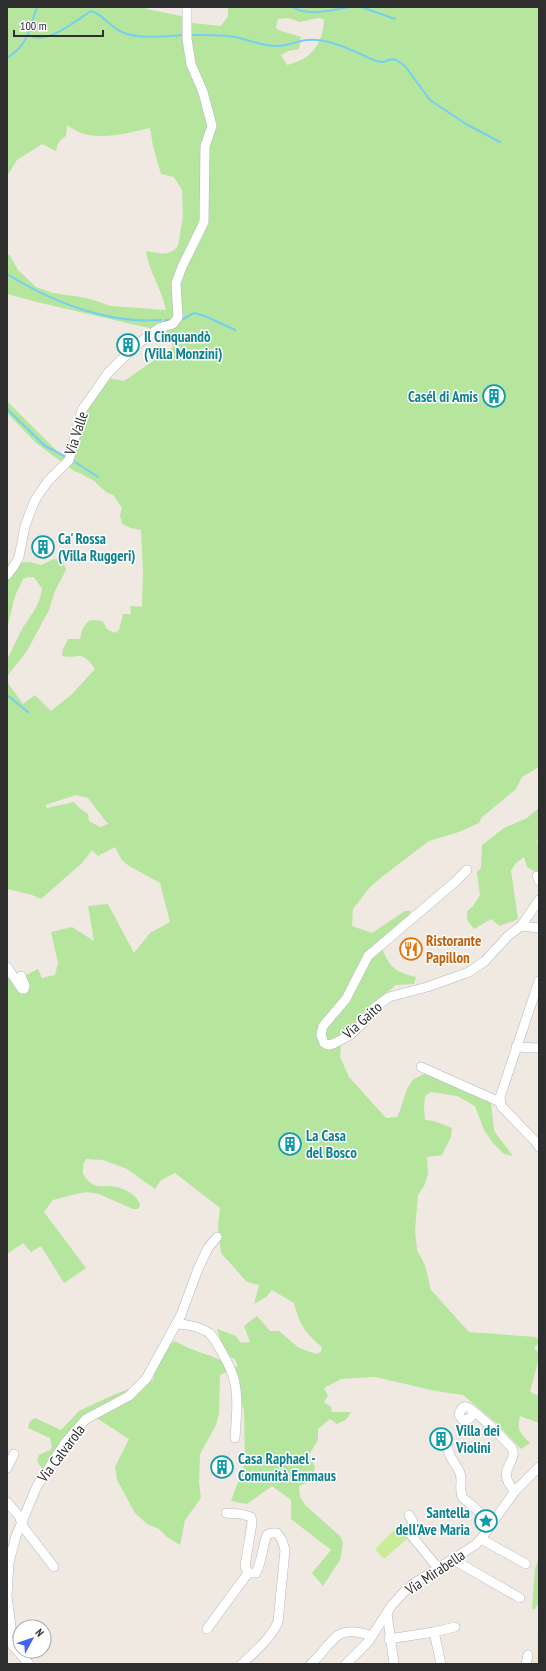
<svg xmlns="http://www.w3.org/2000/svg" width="546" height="1671" font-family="'PT Sans Narrow',sans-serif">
<rect width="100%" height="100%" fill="#efe9e1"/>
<!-- education -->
<path fill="#f0e6d1" d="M539 1631V1664H532Z"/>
<!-- green -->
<g fill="#b6e59e" fill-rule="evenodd">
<path d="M7 7H144L147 9 181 16 192 23 221 26 228 16V7H539V767L522 777 516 789 481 818 479 823 456 833 429 841 383 876 370 887 353 909 352 926 372 933 405 911H411C405 925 387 929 380 943 389 966 392 971 416 977L414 984 396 985 365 1011 350 1028 341 1043 340 1057 349 1077 386 1118 397 1117C403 1106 404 1091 412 1081 417 1076 426 1074 432 1070L491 1102 494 1131 513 1156 504 1154 493 1143 484 1130 475 1106 457 1096 431 1092 425 1096 424 1108 425 1120 434 1121 452 1128 451 1137 442 1155 427 1157 428 1173 425 1184 418 1195 415 1230 417 1250 425 1265 431 1290 469 1332 536 1337 539 1340V1343L534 1348 539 1353V1358L530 1392 539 1396V1423L520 1416C517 1431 519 1432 530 1443L521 1449 495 1422 463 1395 436 1391 375 1377 341 1379 324 1388 328 1396 324 1402 331 1407 332 1412H351L346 1420 337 1424 330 1419 318 1429V1440L309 1455 315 1467 312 1481 299 1486 300 1497 306 1506 340 1536 343 1543 340 1560 323 1586 312 1573 331 1550 291 1519V1500L272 1486 247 1504 231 1501 245 1463 244 1410 229 1371 220 1375 219 1413 216 1425 200 1454 199 1483 201 1498 185 1520 180 1545 167 1537 159 1529 147 1524 135 1513 117 1480 115 1467 129 1439 95 1417 79 1423 43 1470 37 1461 39 1455 50 1450 52 1447 50 1438 28 1428 30 1421 35 1418 61 1430 79 1411 113 1395 153 1380 156 1367 165 1347 175 1341C189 1350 205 1353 220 1360 227 1362 231 1366 238 1367L235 1359 225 1355 217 1329 236 1336 241 1343 250 1342 244 1326 257 1316 270 1331H279L299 1348 316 1354 321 1352 322 1347C305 1333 300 1325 294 1303L272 1290 266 1297 254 1304 259 1285 247 1282 221 1253 218 1226 220 1208 175 1173 161 1180 155 1189 127 1169 103 1160 86 1159 83 1165V1174C86 1178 89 1183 94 1185 99 1187 105 1186 110 1186 121 1187 139 1194 140 1206L138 1209H133L99 1194 87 1192 76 1194 53 1200 44 1212 86 1268 64 1283 41 1246 31 1252 23 1243 7 1254V970H11L24 976 38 969 42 978 55 975 58 963 51 932 72 927 94 941 88 906 108 904 134 953 150 933 170 922 160 883 129 866 122 860 115 847 98 856 92 850 82 863 41 899 32 895 7 889V658L9 656C13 648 17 639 21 631 29 617 40 606 42 589L34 577H28L23 579 15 596 8 625 7 564 30 562 41 565 54 559 63 560 66 570 55 591 49 610 27 651 8 675V683L23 704 35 695 51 711 71 695 95 669C81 648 78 660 62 656L63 649 68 639H80C83 624 88 616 103 622L107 629 115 633 119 630 123 614H131L130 606 142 607 143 571 141 530 131 528 122 524 120 515 122 508 113 495 106 492 94 481 82 474 74 471 36 443 7 413V401L60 454 74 458 84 412 109 378 124 381 173 347 166 332 41 303 7 294V253L10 256 18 270 36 287 53 293 87 298 111 306 166 310C162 290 149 272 146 251 158 253 170 257 178 246L183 216 182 190 174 177 161 174 153 146 150 128C123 134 91 144 67 125L66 136C59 140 57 144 56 151L42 144 17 160 7 176ZM288 18 300 22 318 18 324 19C323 44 312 59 287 65L281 55 288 51 299 49 301 37 281 31 276 28 278 19ZM76 795 88 798 108 824 100 827 89 821 88 814 78 807 74 802 47 808 45 805Z"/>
<path d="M539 808V839L537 840 539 847V874L527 867 524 857 515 864 511 871 518 919 500 926 491 919 474 929 467 920V911L473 906 480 895 477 872 481 868 482 845 504 828 527 818Z"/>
<path d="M539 1557V1602L535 1609H532L535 1569Z"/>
</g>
<!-- pitch -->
<path fill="#c9ec9a" d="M399 1525 409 1537 384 1559 375 1549Z"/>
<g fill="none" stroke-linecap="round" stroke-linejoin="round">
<!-- stream -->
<g stroke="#75cff0" stroke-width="2">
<path d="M292 7C310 17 331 10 350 7"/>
<path d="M361 7 395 19"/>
<path d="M28 35C47 46 75 21 91 11 103 14 110 27 122 32 140 40 165 36 185 35"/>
<path d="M189 35C204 35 220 34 235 37 249 40 262 46 277 46 287 46 297 41 307 40 332 38 354 52 376 61L383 62 392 59 396 60 405 66 430 100 466 124 500 142"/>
<path d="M7 58C29 44 29 29 37 7"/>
<path d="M7 274C52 302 107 324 161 320"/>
<path d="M183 319 194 313 205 316 235 330"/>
<path d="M165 320H172"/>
<path d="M7 409 45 446 66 457"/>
<path d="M72 460 98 477"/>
<path d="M7 695 28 712"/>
</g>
<!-- minor casing -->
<g stroke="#b4b7c1" stroke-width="10">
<g id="minor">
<path d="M7 575 14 566 19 557 25 526 35 500 48 481 69 460 82 410 108 373 135 346 159 328 173 324 178 317 176 283 182 267 204 222 205 146 212 126 203 92 191 64 187 39V7"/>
<path d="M467 870 455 882 368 956 346 999 323 1026 321 1035 324 1043 328 1045 333 1044 350 1035 363 1023 374 1008 389 997 427 987 469 972 485 961 508 936 521 926 539 928"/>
<path d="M537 876 539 881"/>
<path d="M521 926 539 900"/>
<path d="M7 967 22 989H24L25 986 21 976"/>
<path d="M539 981 500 1097 501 1106 534 1140 539 1147"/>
<path d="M516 1047 539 1048"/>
<path d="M421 1067 500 1102"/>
<path d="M176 1324C186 1324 201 1327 209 1333 216 1339 232 1370 234 1379 239 1398 236 1420 235 1438"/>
<path d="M473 1411V1414L469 1419 463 1420 459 1415C460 1411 462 1406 467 1407 474 1409 506 1441 512 1448 519 1462 494 1470 515 1491"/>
<path d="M447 1444C449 1460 455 1461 460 1473 463 1482 458 1490 463 1498L493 1523"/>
<path d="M7 1468 14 1454"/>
<path d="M7 1502 19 1516 24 1528 54 1567"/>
<path d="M226 1513 241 1514 251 1517 252 1523 245 1566 248 1573H256C262 1561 262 1548 267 1535L271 1533H277L282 1540 285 1550 278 1622C270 1640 255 1651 242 1664"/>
<path d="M409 1515 413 1522 410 1529 411 1535 438 1568"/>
<path d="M481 1539 526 1564"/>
<path d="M452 1559 520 1598"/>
<path d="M387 1613 394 1664"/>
<path d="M207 1629 248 1573"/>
<path d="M434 1632 441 1664"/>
<path d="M7 1637 11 1627 7 1596 9 1562 16 1536 37 1486 65 1443 86 1419 129 1396 146 1379 181 1315 198 1269 208 1248 217 1237"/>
<path d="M7 1639 29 1664"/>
<path d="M389 1639 434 1632 455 1627"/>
<path d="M311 1664C335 1642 333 1623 372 1636"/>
<path d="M346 1664 368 1642 392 1605 403 1593 413 1584 475 1545 481 1539 515 1491 539 1467"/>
<path d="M526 1664 528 1655"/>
</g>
</g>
<!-- minor -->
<use href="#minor" stroke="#fff" stroke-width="9"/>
</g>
<!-- icons -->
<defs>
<g id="building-ring" transform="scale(1.15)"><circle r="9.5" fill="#fff" stroke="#0f9aa8" stroke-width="1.5"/><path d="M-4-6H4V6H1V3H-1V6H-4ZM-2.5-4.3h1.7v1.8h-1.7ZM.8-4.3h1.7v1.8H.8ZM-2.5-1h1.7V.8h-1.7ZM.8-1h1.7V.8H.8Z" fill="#0f9aa8"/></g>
<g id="restaurant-ring" transform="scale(1.15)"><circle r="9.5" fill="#fff" stroke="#e8710a" stroke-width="1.5"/><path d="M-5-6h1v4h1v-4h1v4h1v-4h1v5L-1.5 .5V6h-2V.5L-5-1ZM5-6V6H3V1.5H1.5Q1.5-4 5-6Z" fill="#e8710a"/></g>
<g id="sight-ring" transform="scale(1.15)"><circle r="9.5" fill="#fff" stroke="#0f9aa8" stroke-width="1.5"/><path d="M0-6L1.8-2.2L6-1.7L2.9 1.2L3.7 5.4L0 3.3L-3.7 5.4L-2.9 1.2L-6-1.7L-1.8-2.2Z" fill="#0f9aa8"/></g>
</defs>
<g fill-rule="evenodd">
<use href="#building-ring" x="128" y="345"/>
<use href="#building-ring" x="494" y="396"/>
<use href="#building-ring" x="43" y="547"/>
<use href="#restaurant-ring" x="411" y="949"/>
<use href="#building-ring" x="290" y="1144"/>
<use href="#building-ring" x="441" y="1439"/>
<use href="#building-ring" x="222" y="1467"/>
<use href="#sight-ring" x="486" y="1521"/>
</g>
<g text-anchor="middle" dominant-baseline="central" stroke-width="3" stroke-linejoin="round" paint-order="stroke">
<!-- culture labels -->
<g font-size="15" font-weight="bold" fill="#0d838f" stroke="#fff" text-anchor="start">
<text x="144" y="336">Il Cinquandò<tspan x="144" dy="17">(Villa Monzini)</tspan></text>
<text x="478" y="396" text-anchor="end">Casél di Amis</text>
<text x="58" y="538">Ca' Rossa<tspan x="58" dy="17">(Villa Ruggeri)</tspan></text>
<text x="306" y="1135">La Casa<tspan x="306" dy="17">del Bosco</tspan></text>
<text x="456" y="1430">Villa dei<tspan x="456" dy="17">Violini</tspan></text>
<text x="238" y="1458">Casa Raphael -<tspan x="238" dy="17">Comunità Emmaus</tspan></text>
<text x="470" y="1512" text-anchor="end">Santella<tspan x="470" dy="17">dell'Ave Maria</tspan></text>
</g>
<!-- street labels -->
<g font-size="15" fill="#2e2e2e" stroke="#fff">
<text transform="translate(76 433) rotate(-72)">Via Valle</text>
<text transform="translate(362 1020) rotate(-42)">Via Gaito</text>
<text transform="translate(61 1453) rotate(-53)">Via Calvarola</text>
<text transform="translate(435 1572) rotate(-34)">Via Mirabella</text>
</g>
<!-- food labels -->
<g font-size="15" font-weight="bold" fill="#c56008" stroke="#fff" text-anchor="start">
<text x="426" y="940">Ristorante<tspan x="426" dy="17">Papillon</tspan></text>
</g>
</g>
<!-- border -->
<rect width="546" height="1671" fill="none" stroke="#2e2e2e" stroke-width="16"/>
<!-- north arrow -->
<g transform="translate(32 1639) rotate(50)"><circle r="19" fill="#ffffff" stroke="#ababab"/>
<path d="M0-3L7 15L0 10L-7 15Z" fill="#4264fb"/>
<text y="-6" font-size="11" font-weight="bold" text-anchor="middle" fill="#2e2e2e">N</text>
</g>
<!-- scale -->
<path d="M14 30v6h89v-6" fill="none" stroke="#2e2e2e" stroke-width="2"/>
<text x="20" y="30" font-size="12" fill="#2e2e2e" stroke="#ffffff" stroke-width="3" paint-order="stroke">100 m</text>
</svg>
